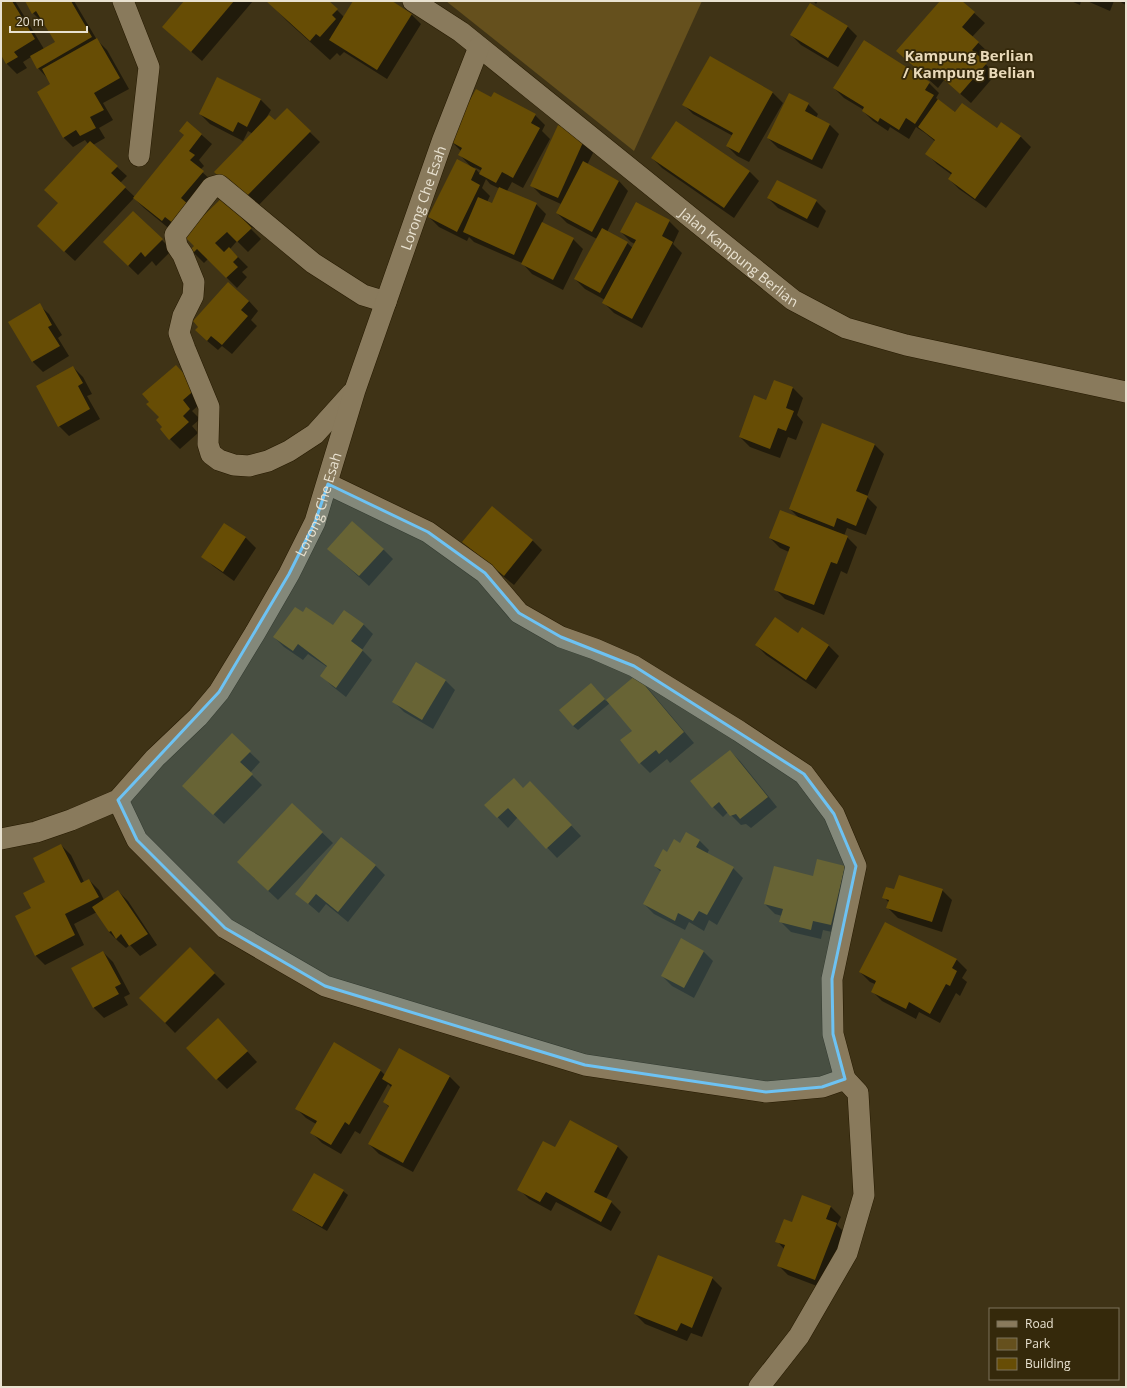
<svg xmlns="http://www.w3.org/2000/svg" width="1127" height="1388" font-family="'Open Sans',sans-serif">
<rect width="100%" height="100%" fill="#3f3316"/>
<!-- green -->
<path fill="#65501d" d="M446 1H702L634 151Z"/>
<!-- shadow -->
<g fill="#0007" fill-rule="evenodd">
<path d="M1 1H15L44 49 56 43 44 23H43L33 13 26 1H74L97 40 107 50 129 89 103 103 113 120 99 128 105 138 93 145 127 176 120 183 135 197 185 136 187 122 212 144 199 160 204 166 200 170 213 182 185 232 227 194 256 224 251 229 261 239 248 252 237 241 230 249 248 267 242 272 247 277 237 288 208 259 204 263 191 250 196 246 184 235 172 231 144 208 134 198 75 261 48 236 60 204 88 144 85 140 73 147 63 137 52 85 48 79 38 68 31 57 23 62 27 68 17 74 7 64 1 53Z"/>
<path d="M185 1H253L202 61 163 27Z"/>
<path d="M268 1H328L344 17 354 1H390L411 14 421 24 387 79 344 52 340 56 337 53 330 60 287 21Z"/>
<path d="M813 1H818L816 4Z"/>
<path d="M941 1H961L985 23 972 37 988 52 981 60 996 74 971 103 944 80 938 88 897 51Z"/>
<path d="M1071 1H1081L1080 5Z"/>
<path d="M1087 1H1114L1110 11Z"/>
<path d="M1120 1H1126V5L1122 3Z"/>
<path d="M847 26 857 36 838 67 801 45 791 35Z"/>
<path d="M710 57 773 93 783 103 749 162 737 156 727 146 733 136 693 114 683 104Z"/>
<path d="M218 78 261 100 271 110 265 120 275 122 287 110 320 142 254 210 215 172 253 134 248 131 243 141 210 124 200 114Z"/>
<path d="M929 83 939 93 936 98 956 113 997 129 1001 123 1021 137 1031 147 986 208 959 189 949 179 952 175 937 164 927 154 936 142 925 133 916 127 909 139 890 127 888 131 873 121 863 111 864 110 844 98 834 88Z"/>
<path d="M491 98 535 115 545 125 542 131 550 139 523 188 512 182 507 191 536 204 546 214 542 223 573 239 583 249 563 290 532 274 522 263 474 242 469 237 467 241 439 227 429 217 472 168 459 154 461 151 450 140ZM474 167 482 171 480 174ZM486 179 490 184 500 189 493 205 487 202 490 196 482 188Z"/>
<path d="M808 104 818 114 816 118 829 124 839 134 822 169 778 148 768 138Z"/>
<path d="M558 127 595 149 587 165 619 181 628 191 607 232 627 243 633 248 635 244 631 242 621 232 669 221 679 231 673 244 682 253 642 328 614 313 604 303 605 300 585 289 575 279 597 239 567 223 557 213 561 204 541 195 531 185Z"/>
<path d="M652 158 749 171 759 181 734 218 662 168Z"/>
<path d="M768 198 816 201 826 211 818 228 778 208Z"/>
<path d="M162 240 172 250 156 266 152 261 138 275 104 242Z"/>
<path d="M249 301 258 311 251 320 257 326 232 354 222 346 218 350 206 340Z"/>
<path d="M39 305 49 314 62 335 58 338 69 356 43 372 33 362 9 322Z"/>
<path d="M176 366 206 399 192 411 200 419 192 426 198 433 180 449 170 439 160 417Z"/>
<path d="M73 367 83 377 92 394 87 396 100 419 69 436 59 426Z"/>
<path d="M793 388 803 398 797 415 803 422 796 440 788 437 780 458 750 447 740 437 767 401Z"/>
<path d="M874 444 884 454 867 497 877 507 866 535 847 528 844 536 847 537 857 547 847 574 841 571 824 615 785 599 775 589 789 552 780 548 770 538 799 518 790 509Z"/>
<path d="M224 524 246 538 256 548 234 581 213 566 203 556Z"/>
<path d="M532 540 542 550 514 585 473 552 463 542Z"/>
<path d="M383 549 393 559 369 586 339 559Z"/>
<path d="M363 624 373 634 362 650 372 660 346 697 332 686 322 676 327 667 308 654 303 660 284 647 274 637 333 627Z"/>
<path d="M802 628 829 646 839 656 816 689 766 655 756 645 798 634Z"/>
<path d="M636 676 646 686 694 743 670 763 667 759 650 773 640 763 633 731 610 703 578 730 573 726 596 689 606 701Z"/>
<path d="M445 680 455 690 433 729 404 712 394 702Z"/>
<path d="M232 735 260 762 250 773 262 785 224 824 194 796Z"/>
<path d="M730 751 740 761 777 807 751 828 746 824 741 825 728 812 723 817 713 807Z"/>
<path d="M523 789 540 792 581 836 557 858 518 817 508 828 486 805Z"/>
<path d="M292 804 333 843 278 900 248 872Z"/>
<path d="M699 840 709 850 707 854 733 868 743 878 717 925 709 920 704 931 689 922 685 930 654 914 644 904 661 872 655 866 667 853 680 844Z"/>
<path d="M61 845 71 855 84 882 89 880 99 890 104 900 118 891 128 901 157 945 140 956 130 945 126 948 119 942 109 932 97 912 74 924 84 945 45 965 35 955 32 908 46 882Z"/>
<path d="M375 865 385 875 348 922 326 904 319 913 297 894Z"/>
<path d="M844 867 854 877 841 934 823 930 821 939 791 932 781 922 782 916 775 914 765 904 814 877Z"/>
<path d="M942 890 952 900 942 932 898 918 888 908 889 903 884 897 895 891Z"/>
<path d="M885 923 957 960 967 970 962 978 967 982 960 996 956 993 940 1023 919 1012 916 1019 882 1001 872 991 875 984 870 982 860 972Z"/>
<path d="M190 949 225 984 175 1033 141 998Z"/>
<path d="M703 951 713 961 694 998 672 986 662 976Z"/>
<path d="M103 952 113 962 130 994 124 997 128 1005 104 1018 94 1008 72 968Z"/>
<path d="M228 1030 257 1062 227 1089 217 1079Z"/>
<path d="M399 1049 450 1077 460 1087 413 1172 379 1154 369 1144 389 1107 384 1102 392 1088 388 1084 360 1134 355 1131 341 1154 322 1143 312 1133 316 1124 306 1118 296 1108 380 1070 385 1075Z"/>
<path d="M570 1122 618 1147 628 1157 606 1199 611 1202 621 1212 611 1231 556 1202 551 1211 529 1199 519 1189 556 1149Z"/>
<path d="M343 1191 348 1195 327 1231 298 1214 293 1210Z"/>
<path d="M803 1196 831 1207 841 1217 837 1225 846 1234 825 1289 788 1275 778 1265 784 1249 777 1241 792 1224Z"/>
<path d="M712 1278 722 1288 702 1337 691 1333 687 1341 645 1324 635 1314Z"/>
</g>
<!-- building -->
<g fill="#674d05">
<path d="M1 1H12L35 39 14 52 18 57 6 64 1 55Z"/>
<path d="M25 1H71L92 37 37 69 30 56 55 42 36 11 32 14Z"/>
<path d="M184 1H234L191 52 162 27Z"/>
<path d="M266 1H329L338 9 332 15 336 19 320 37 316 34 310 41Z"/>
<path d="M353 1H392L412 14 377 70 329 40Z"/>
<path d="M940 1H962L975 12 962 27 979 42 972 50 987 63 960 94 934 71 927 78 896 51Z"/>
<path d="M810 3 848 26 828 58 790 35Z"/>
<path d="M97 38 120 78 94 93 104 110 90 117 96 128 80 136 76 130 63 138 37 92 50 84 42 69Z"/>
<path d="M864 40 930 82 925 90 934 95 915 124 906 118 899 130 880 118 878 122 862 111 864 107 833 88Z"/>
<path d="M710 56 773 92 739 153 726 146 733 133 682 105Z"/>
<path d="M217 77 261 99 247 127 238 122 233 132 199 114Z"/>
<path d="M476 89 491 97 494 92 536 114 531 123 540 128 513 178 502 172 496 183 479 174 482 168 458 155 462 148 448 140Z"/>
<path d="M789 93 809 103 805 111 830 124 812 160 767 138Z"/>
<path d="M938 99 955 112 962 103 997 128 1001 122 1021 136 975 199 948 179 952 173 925 154 935 140 918 127Z"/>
<path d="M287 108 311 131 243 200 214 172 269 115 275 120Z"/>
<path d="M187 121 202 134 189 151 195 155 190 160 204 171 181 198 189 205 174 224 165 217 162 221 133 198 184 135 179 131Z"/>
<path d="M676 121 750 171 724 208 651 158Z"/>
<path d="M558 125 585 138 558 198 530 186Z"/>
<path d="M90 141 118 166 111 173 126 187 64 252 37 226 58 203 44 190Z"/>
<path d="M457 159 476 169 471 180 480 185 457 232 428 217Z"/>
<path d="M583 161 619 181 592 232 556 213Z"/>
<path d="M777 180 817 200 807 219 767 198Z"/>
<path d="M499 187 537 203 514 255 463 232 478 197 492 203Z"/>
<path d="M227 193 247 214 242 218 252 228 237 242 227 232 215 243 224 252 229 247 238 257 233 262 238 267 226 278 197 249 193 253 190 250 194 246 183 235Z"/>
<path d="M636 202 670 220 662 236 673 242 632 319 602 303 636 240 620 232Z"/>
<path d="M133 211 163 239 145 257 141 252 128 266 103 242Z"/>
<path d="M542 222 574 238 553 280 521 264Z"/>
<path d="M602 228 628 242 600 293 574 279Z"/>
<path d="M228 282 249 301 241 310 248 316 222 345 211 336 207 341 195 330 198 327 193 321Z"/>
<path d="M40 303 52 325 48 327 60 346 32 362 8 322Z"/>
<path d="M176 365 197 388 183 400 190 409 183 416 189 422 169 440 160 429 162 427 156 420 159 417 146 404 149 402 142 394Z"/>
<path d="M73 366 83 383 78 386 90 409 58 427 36 386Z"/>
<path d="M774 380 793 387 786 408 794 411 786 431 778 428 770 449 739 437 754 395 766 400Z"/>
<path d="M822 423 875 444 856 491 868 496 856 526 837 518 834 527 789 509Z"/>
<path d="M492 506 533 540 504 576 462 542Z"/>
<path d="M780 510 848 536 837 564 831 562 814 605 774 590 790 547 769 538Z"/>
<path d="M352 521 384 549 359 576 327 549Z"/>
<path d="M224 523 246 537 223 572 201 557Z"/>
<path d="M295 607 303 612 306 607 333 625 344 610 364 624 351 641 363 650 336 688 320 676 327 666 298 644 293 651 273 637Z"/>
<path d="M775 617 798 633 802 627 829 645 806 680 755 645Z"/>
<path d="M416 662 446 680 422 720 392 702Z"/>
<path d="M636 675 684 732 659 754 656 750 639 764 620 740 632 731 606 700Z"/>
<path d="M591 683 605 699 573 726 559 710Z"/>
<path d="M232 733 251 751 240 762 253 774 213 815 182 786Z"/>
<path d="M730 750 768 797 740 819 736 814 730 816 719 802 712 808 690 781Z"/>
<path d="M514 778 523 788 530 781 572 825 546 849 508 808 497 818 484 805Z"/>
<path d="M292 803 323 832 268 891 237 862Z"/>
<path d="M686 832 700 840 696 847 734 867 707 915 699 911 693 921 678 913 675 921 643 904 661 870 654 866 663 849 667 852 674 839 680 843Z"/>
<path d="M341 837 376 865 338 912 316 894 308 904 295 894Z"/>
<path d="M61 844 81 883 89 879 99 897 65 914 75 935 35 956 15 916 31 908 23 893 45 882 33 858Z"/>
<path d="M817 859 845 866 831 925 813 921 811 930 779 922 783 909 764 904 774 866 813 876Z"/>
<path d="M899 875 943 889 932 922 886 908 889 900 882 898 886 887 894 889Z"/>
<path d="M118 890 148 934 129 946 121 934 116 939 111 931 109 932 92 907Z"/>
<path d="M885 922 957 959 952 968 957 971 950 986 946 984 930 1014 909 1002 906 1009 871 992 876 981 859 972Z"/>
<path d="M681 938 704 951 684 988 661 976Z"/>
<path d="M190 947 215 973 165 1023 139 998Z"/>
<path d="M103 951 121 984 115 987 119 994 93 1008 71 968Z"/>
<path d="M218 1018 248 1051 216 1080 186 1048Z"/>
<path d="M334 1042 381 1070 349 1125 345 1122 331 1145 310 1133 317 1121 295 1109Z"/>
<path d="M399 1048 450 1076 403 1163 368 1144 389 1106 383 1102 392 1085 382 1079Z"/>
<path d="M570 1120 618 1146 594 1192 612 1201 601 1222 546 1192 540 1202 517 1190 543 1141 555 1147Z"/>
<path d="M314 1173 344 1190 322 1227 292 1210Z"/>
<path d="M802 1195 831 1206 826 1219 837 1223 815 1280 777 1266 785 1245 775 1242 784 1219 792 1222Z"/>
<path d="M658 1255 713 1277 692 1328 681 1323 677 1331 634 1314Z"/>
</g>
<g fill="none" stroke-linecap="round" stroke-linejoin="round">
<!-- minor casing -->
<g stroke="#261a00" stroke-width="22">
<g id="minor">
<path d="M123 1 149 67 139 156"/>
<path id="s1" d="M413 1 461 32 793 300 846 328 906 345 1126 392"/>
<path d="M352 393 315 434 289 451 268 461 249 466 234 465 219 460 211 454 208 444 209 407 185 349 179 333 183 316 193 296 194 282 183 255 177 246 175 235 212 187 219 185 313 263 363 295 386 302"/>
<path d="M328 484 428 532 485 573 519 613 561 637 595 649 634 666 739 731 804 774 834 814 856 866 832 979 833 1034 845 1079"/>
<path d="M118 800 137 840 225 928 325 986 585 1065 766 1092 822 1087 845 1079 858 1093 864 1195 847 1253 799 1336 759 1387"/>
<path id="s2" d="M1 839 36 832 71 820 118 800 155 758 198 717 219 692 255 633 289 574 315 522 355 390 443 139 479 47"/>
</g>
</g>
<!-- minor -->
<use href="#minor" stroke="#897a5c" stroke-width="21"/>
</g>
<!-- marked area -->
<path fill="#6dc2f3" fill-opacity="0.2" stroke="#6dc2f3" stroke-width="3" stroke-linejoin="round" d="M328 484 428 532 485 573 519 613 561 637 634 666 804 774 834 814 856 866 832 979 833 1034 845 1079 822 1087 766 1092 585 1065 325 986 225 928 137 840 118 800 219 692 289 574 315 522Z"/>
<g text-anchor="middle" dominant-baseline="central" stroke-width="3.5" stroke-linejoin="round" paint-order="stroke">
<!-- street labels -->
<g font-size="14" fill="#e9e2d1" stroke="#35290b">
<text stroke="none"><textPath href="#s2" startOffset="809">Lorong Che Esah</textPath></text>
<text stroke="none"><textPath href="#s1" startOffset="415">Jalan Kampung Berlian</textPath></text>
<text stroke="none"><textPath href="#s2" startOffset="485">Lorong Che Esah</textPath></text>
</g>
<!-- neighbourhood labels -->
<g font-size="15" font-weight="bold" fill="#e9d9b8" stroke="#35290b">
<text x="969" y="55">Kampung Berlian<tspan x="969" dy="17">/ Kampung Belian</tspan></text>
</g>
</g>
<!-- border -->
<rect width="1127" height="1388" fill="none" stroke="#e9e2d1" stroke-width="4"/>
<!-- legend -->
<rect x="989" y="1308" width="130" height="72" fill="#35290b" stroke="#7d735a"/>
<rect x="997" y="1321" width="20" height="6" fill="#897a5c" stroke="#7d735a"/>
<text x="1025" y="1328" font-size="12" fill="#e9e2d1">Road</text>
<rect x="997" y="1338" width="20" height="12" fill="#65501d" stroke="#7d735a"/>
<text x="1025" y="1348" font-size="12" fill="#e9e2d1">Park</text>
<rect x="997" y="1358" width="20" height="12" fill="#674d05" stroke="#7d735a"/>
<text x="1025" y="1368" font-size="12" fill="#e9e2d1">Building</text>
<!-- scale -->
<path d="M10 26v6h77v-6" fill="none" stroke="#e9e2d1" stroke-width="2"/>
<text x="16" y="26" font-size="12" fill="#e9e2d1" stroke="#35290b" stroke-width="3" paint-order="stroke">20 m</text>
</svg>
